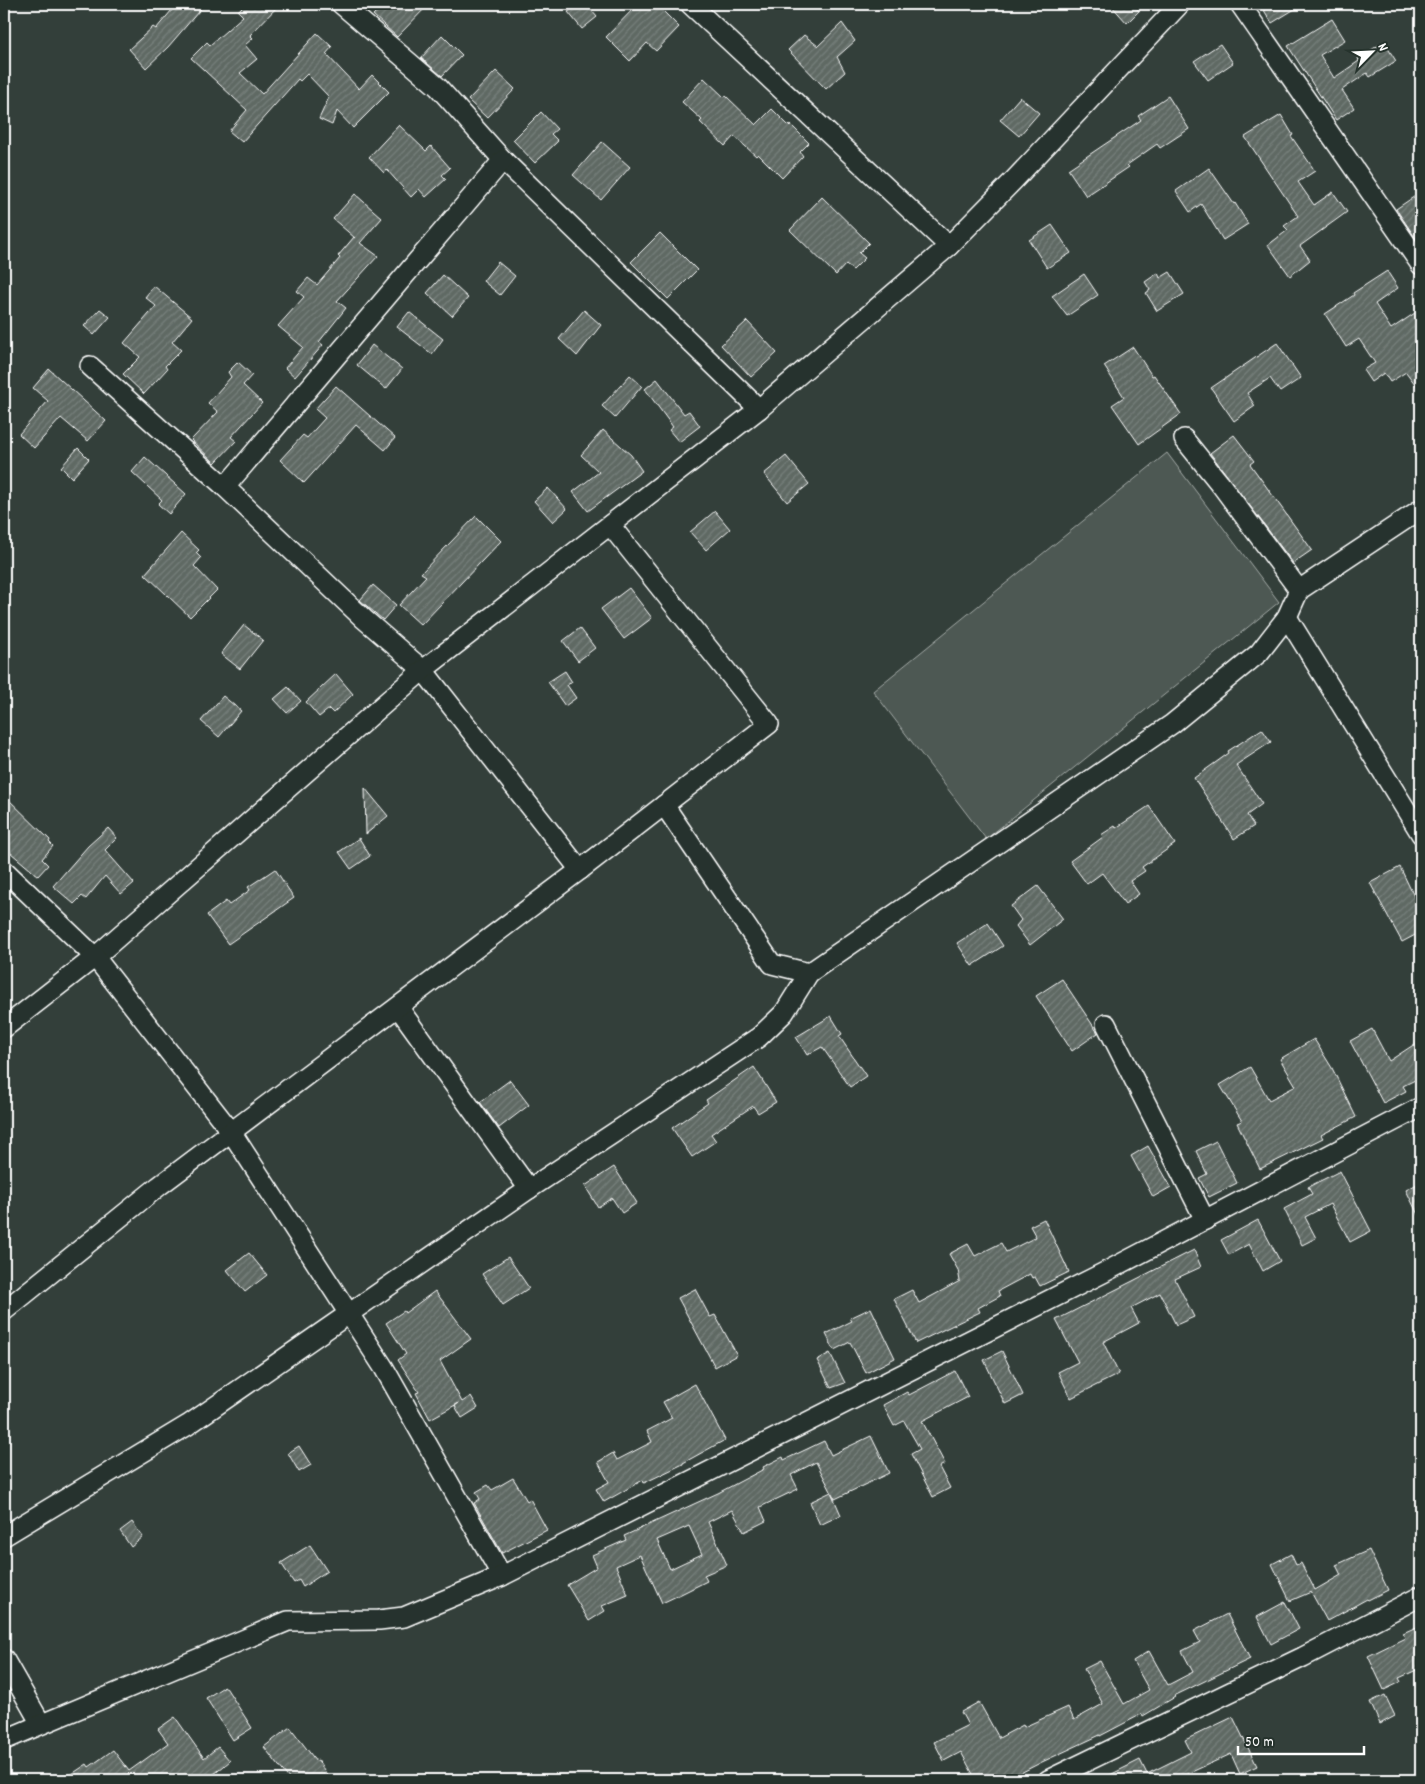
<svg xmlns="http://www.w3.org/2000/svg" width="1425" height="1784" font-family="Dekko,sans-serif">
<defs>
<pattern id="building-hatch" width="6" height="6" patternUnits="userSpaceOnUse" patternTransform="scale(1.25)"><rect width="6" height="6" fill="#5f6964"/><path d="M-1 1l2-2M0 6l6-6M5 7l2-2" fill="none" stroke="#77807b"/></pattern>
</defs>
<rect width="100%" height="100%" fill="#333f3a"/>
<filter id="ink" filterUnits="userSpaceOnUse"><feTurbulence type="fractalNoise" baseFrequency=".02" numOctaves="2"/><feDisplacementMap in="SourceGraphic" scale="10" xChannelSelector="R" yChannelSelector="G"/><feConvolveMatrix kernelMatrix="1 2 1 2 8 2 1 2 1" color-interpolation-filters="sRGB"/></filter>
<g filter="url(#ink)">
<!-- pitch -->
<path fill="#4d5853" stroke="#a6aca9" d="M1167 453 1279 602 986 839 873 691Z"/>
<!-- building -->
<g fill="url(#building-hatch)" stroke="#fff" fill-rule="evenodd">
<path d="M177 4H205L168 47 146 68 129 49 153 27 156 29Z"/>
<path d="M245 4H280L250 35 253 38 245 45 257 59 240 73 262 94 317 33 332 47 326 54 359 89 372 75 389 92 353 128 337 111 332 125 319 119 329 97 307 74 300 81 298 79 242 142 229 131 247 110 191 58 207 42 210 45 243 16 238 11Z"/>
<path d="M384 4H429L397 37 373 15Z"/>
<path d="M579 4H586L597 17 582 29 568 12Z"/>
<path d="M638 4H656L679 27 656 51 647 43 630 61 606 37Z"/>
<path d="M1110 4H1133L1139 11 1127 23Z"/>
<path d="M1260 4H1303L1272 23Z"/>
<path d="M1332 19 1345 40 1320 55 1334 78 1359 61 1358 58 1384 42 1396 61 1370 77 1367 73 1342 90 1354 108 1336 120 1288 46Z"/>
<path d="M842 23 855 41 837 57 845 72 826 89 788 50 804 35 818 46Z"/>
<path d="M442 35 462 55 442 76 421 58Z"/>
<path d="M1220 44 1233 63 1208 80 1194 61Z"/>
<path d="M496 71 515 89 487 118 468 100Z"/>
<path d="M704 78 724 97 726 96 756 125 772 109 790 127 791 125 809 143 800 152 803 156 782 178 758 154 756 156 734 136 725 146 700 122 702 120 682 102Z"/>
<path d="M1168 96 1189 129 1160 148 1157 144 1127 165 1129 167 1086 196 1068 169 1141 120 1138 116Z"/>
<path d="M1020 97 1039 113 1019 136 1000 120Z"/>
<path d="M541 112 557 129 551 134 558 141 535 163 513 140Z"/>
<path d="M1281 115 1293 135 1291 136 1315 171 1298 182 1314 205 1333 192 1347 212 1300 246 1310 260 1290 276 1268 245 1288 230 1284 226 1298 216 1245 137Z"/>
<path d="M399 125 426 151 431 146 450 168 442 175 446 179 426 197 419 189 411 197 387 170 384 173 369 157Z"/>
<path d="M602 142 630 167 601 200 573 175Z"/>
<path d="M1209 168 1234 204 1235 203 1248 224 1223 240 1201 204 1190 212 1176 191Z"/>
<path d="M1421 192V246L1396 209Z"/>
<path d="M355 194 382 218 360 243 378 256 337 301 346 308 319 342 323 345 295 377 285 368 303 347 278 326 304 297 297 291 308 278 317 285 340 258 338 256 354 237 355 238 333 219Z"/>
<path d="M822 197 869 243 859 253 865 258 853 270 846 264 836 275 790 230Z"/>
<path d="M1052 225 1071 253 1047 268 1029 240Z"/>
<path d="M660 233 697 270 668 299 631 262Z"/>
<path d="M498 262 515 276 500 295 483 281Z"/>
<path d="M1387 271 1398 288 1375 304 1391 329 1421 309V392L1406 372 1390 382 1384 373 1371 382 1363 370 1375 363 1359 339 1346 347 1325 314 1354 295 1353 293Z"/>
<path d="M1170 272 1184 294 1157 311 1146 293 1150 290 1145 282 1158 273 1160 278Z"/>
<path d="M1084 274 1098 295 1067 316 1052 296Z"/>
<path d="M443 275 468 298 452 316 427 293Z"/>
<path d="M154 286 192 318 172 342 181 350 165 366 167 369 144 394 123 374 140 357 124 343 156 306 145 297Z"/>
<path d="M100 309 110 317 94 335 84 326Z"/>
<path d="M584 310 601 325 577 356 559 339Z"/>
<path d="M409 312 443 339 432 354 397 327Z"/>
<path d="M747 321 777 353 751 377 721 345Z"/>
<path d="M1277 343 1301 378 1280 392 1270 378 1247 393 1255 406 1234 421 1211 388Z"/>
<path d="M372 345 402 369 386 389 357 365Z"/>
<path d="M1133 347 1152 376 1154 375 1181 414 1139 444 1112 405 1124 397 1104 366Z"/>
<path d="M238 362 252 375 243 385 262 403 231 437 236 441 215 463 191 440 218 412 208 403 231 377 228 372Z"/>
<path d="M49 369 106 421 88 441 61 418 34 448 19 434 48 401 33 388Z"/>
<path d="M630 375 642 386 615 418 602 406Z"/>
<path d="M657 379 684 414 689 411 700 426 679 442 669 430 673 427 645 389Z"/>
<path d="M336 386 395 438 385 450 356 425 304 483 280 460 303 435 307 438 325 418 315 409Z"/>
<path d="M603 430 631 455 642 471 588 511 573 492 599 472 581 455Z"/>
<path d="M1234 435 1254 461 1250 464 1312 550 1293 563 1210 453Z"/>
<path d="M78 448 89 459 72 478 61 467Z"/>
<path d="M786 456 809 484 787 502 764 474Z"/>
<path d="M145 457 186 494 169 514 158 504 162 500 132 472Z"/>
<path d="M548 488 567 509 553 522 534 501Z"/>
<path d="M715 511 730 529 706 550 690 532Z"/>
<path d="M476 516 501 541 421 625 399 605 426 576 421 573Z"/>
<path d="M181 533 199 550 196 553 201 558 194 566 217 590 190 617 145 574Z"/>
<path d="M373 585 396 605 383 620 360 600Z"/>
<path d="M629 588 652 618 624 639 601 609Z"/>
<path d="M244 625 263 640 240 669 221 654Z"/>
<path d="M580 628 595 648 578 661 563 641Z"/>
<path d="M565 671 572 682 567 685 576 698 565 706 548 682Z"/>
<path d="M336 674 353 694 333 713 329 709 319 717 306 702Z"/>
<path d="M288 687 301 701 287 713 274 699Z"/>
<path d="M223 696 241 711 219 737 201 721Z"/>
<path d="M1262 729 1271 742 1236 765 1262 804 1247 815 1254 826 1234 839 1194 778 1229 753 1228 751Z"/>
<path d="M365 788 388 816 366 834Z"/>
<path d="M4 795 50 840 49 842 53 846 42 859 48 865 38 876 4 847Z"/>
<path d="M1149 806 1175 844 1142 867 1145 871 1130 881 1139 894 1125 904 1102 873 1087 884 1070 861 1103 837 1101 835 1115 826 1116 828Z"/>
<path d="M108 828 117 838 105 850 134 883 121 894 105 876 86 899 82 896 74 904 53 886 88 846Z"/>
<path d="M359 838 370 856 351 869 339 852Z"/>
<path d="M1400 867 1421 911V932L1402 942 1370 883Z"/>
<path d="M275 869 294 898 228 944 207 915 226 901 229 905 250 890 248 887Z"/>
<path d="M1038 886 1063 919 1030 945 1016 926 1021 920 1011 906Z"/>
<path d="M988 923 1003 946 972 966 957 943Z"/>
<path d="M1062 979 1098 1033 1072 1051 1036 996Z"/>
<path d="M831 1016 842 1034 839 1036 866 1076 850 1087 822 1047 807 1055 796 1037Z"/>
<path d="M1372 1029 1389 1061 1421 1040V1077L1403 1086 1406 1091 1383 1103 1350 1041Z"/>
<path d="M1314 1039 1332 1068 1356 1117 1321 1135 1323 1138 1260 1169 1237 1123 1242 1121 1220 1085 1250 1067 1269 1100 1296 1086 1280 1059Z"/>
<path d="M754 1067 776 1102 758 1113 753 1106 711 1134 716 1141 692 1157 672 1128 708 1103 706 1100Z"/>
<path d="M510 1080 529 1105 499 1128 480 1102Z"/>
<path d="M1216 1141 1237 1183 1209 1197 1199 1178 1207 1174 1196 1151Z"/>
<path d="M1148 1146 1171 1187 1153 1197 1131 1156Z"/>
<path d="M614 1167 637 1203 622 1213 612 1198 598 1207 585 1186Z"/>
<path d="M1340 1171 1371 1231 1350 1242 1330 1204 1305 1217 1316 1238 1302 1245 1284 1209 1312 1194 1308 1187Z"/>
<path d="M1421 1182V1221L1406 1190Z"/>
<path d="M1044 1219 1069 1272 1040 1286 1035 1277 1032 1278 1030 1274 998 1291 1000 1296 978 1308 980 1312 916 1343 894 1299 912 1290 919 1303 960 1281 958 1270 949 1254 968 1244 975 1256 1001 1243 1006 1252 1036 1237 1030 1226Z"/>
<path d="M1258 1220 1280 1261 1263 1271 1249 1244 1229 1255 1221 1240Z"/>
<path d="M1194 1250 1201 1267 1175 1279 1194 1317 1176 1325 1160 1293 1131 1308 1139 1323 1103 1342 1119 1374 1071 1398 1058 1372 1078 1362 1056 1320Z"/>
<path d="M249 1253 267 1275 245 1292 227 1270Z"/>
<path d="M508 1257 529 1288 503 1305 482 1274Z"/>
<path d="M695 1289 710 1317 715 1315 737 1355 715 1367 678 1298Z"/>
<path d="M435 1291 471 1339 440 1361 462 1402 471 1396 478 1408 462 1418 455 1406 459 1403 430 1419 416 1393 419 1392 398 1360 406 1354 386 1323 404 1311 405 1313Z"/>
<path d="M871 1308 895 1358 866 1373 850 1342 834 1350 826 1334 852 1321 850 1318Z"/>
<path d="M1002 1351 1023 1395 1005 1404 984 1360Z"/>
<path d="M830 1353 845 1383 831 1388 817 1360Z"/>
<path d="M955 1371 968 1397 922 1421 945 1464 939 1467 950 1488 933 1497 911 1454 920 1449 904 1421 894 1426 883 1405 907 1392 909 1395Z"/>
<path d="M695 1384 725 1440 683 1463V1464L644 1483 643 1480 604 1502 596 1489 609 1482 598 1462 613 1453 617 1460 652 1442 647 1431 672 1418 663 1402Z"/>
<path d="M871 1436 889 1473 835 1499 816 1462 791 1475 798 1489 760 1507 766 1521 744 1532 732 1510 708 1522 727 1565 704 1575 707 1581 681 1594 662 1603 640 1555 616 1566 628 1595 602 1606 605 1611 589 1621 567 1585 597 1567 592 1555 626 1540 624 1536 718 1493 764 1469 763 1467 783 1457 784 1460 824 1441 831 1455ZM689 1526 702 1554 670 1569 657 1540Z"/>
<path d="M299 1446 311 1465 299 1472 288 1453Z"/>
<path d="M513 1478 527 1501 530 1499 547 1530 502 1553 474 1503 480 1499 476 1492 488 1485 492 1490Z"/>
<path d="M831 1492 841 1515 820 1525 810 1502Z"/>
<path d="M132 1522 143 1537 131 1547 120 1531Z"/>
<path d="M310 1545 327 1571 303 1587 299 1580 294 1583 281 1563Z"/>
<path d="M1369 1550 1388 1590 1368 1600 1367 1599 1327 1621 1311 1592 1290 1601 1272 1564 1291 1554 1296 1565 1301 1563 1315 1590 1341 1575 1336 1565Z"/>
<path d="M1285 1602 1299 1629 1271 1644 1257 1617Z"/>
<path d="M1227 1614 1250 1659 1174 1696 1175 1697 1143 1716 1142 1714 1100 1736V1735L1042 1762 1007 1780H976L961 1752 944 1761 934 1742 968 1725 961 1712 979 1702 999 1738 1023 1725 1024 1727 1068 1707 1074 1720 1103 1704 1084 1669 1100 1661 1124 1704 1149 1690 1133 1661 1149 1651 1168 1685 1193 1672 1182 1651 1200 1642 1194 1631Z"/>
<path d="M1421 1625V1668L1399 1678 1401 1682 1384 1690 1368 1656 1405 1638 1403 1633Z"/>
<path d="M225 1686 252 1728 233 1740 206 1698Z"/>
<path d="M1385 1695 1395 1716 1380 1724 1370 1702Z"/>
<path d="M175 1717 204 1758 218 1747 230 1761 207 1780H63L87 1764 89 1767 113 1750 129 1771 168 1743 158 1729Z"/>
<path d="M1233 1717 1257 1766 1240 1774 1231 1754 1174 1780H1100L1140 1760 1147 1774 1191 1752 1185 1740Z"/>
<path d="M290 1727 316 1761 318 1760 330 1780H290L264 1747Z"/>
</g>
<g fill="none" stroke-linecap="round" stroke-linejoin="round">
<!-- street casing -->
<g stroke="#fff" stroke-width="22">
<g id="street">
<path d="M341 4 438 87 503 160 759 409"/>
<path d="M690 4 949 246 1013 181 1180 4"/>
<path d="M1240 4 1421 265"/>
<path d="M90 366 225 487 364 619 423 670 580 870"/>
<path d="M1184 439 1221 485 1299 590"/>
<path d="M225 487 503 160"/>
<path d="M1287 617 1421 834"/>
<path d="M664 805 772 964 809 973"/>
<path d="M4 870 95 957 423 670 759 409 949 246"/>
<path d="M398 1007 529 1189"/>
<path d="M1106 1024 1205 1220"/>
<path d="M4 1028 95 957 232 1133 384 1368 502 1576"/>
<path d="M4 1311 159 1186 580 870 769 724 610 525"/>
<path d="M4 1536 188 1425 529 1189 759 1037 784 1013 809 973 1172 724 1259 653 1287 617 1299 590 1421 509"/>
<path d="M4 1659 41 1724"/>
<path d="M4 1740 288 1621 379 1620 404 1617 502 1576 1103 1273 1421 1107"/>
<path d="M1048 1780 1303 1657 1421 1596"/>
</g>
</g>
<!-- street -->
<use href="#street" stroke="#26332d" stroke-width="19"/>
</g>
</g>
<!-- margin -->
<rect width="1425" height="1784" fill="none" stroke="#26332d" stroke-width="20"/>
<rect x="10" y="10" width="1405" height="1764" fill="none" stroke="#fff" stroke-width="2" filter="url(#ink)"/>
<!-- north arrow -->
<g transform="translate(1372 52) rotate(66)" stroke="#26332d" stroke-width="4" paint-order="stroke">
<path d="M0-4L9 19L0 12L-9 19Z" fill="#ffffff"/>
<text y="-8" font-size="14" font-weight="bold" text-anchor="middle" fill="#ffffff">N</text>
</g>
<!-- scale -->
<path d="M1238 1746v8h126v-8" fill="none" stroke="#ffffff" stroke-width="2.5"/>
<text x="1245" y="1746" font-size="15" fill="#ffffff" stroke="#26332d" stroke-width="4" paint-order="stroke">50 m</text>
</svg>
